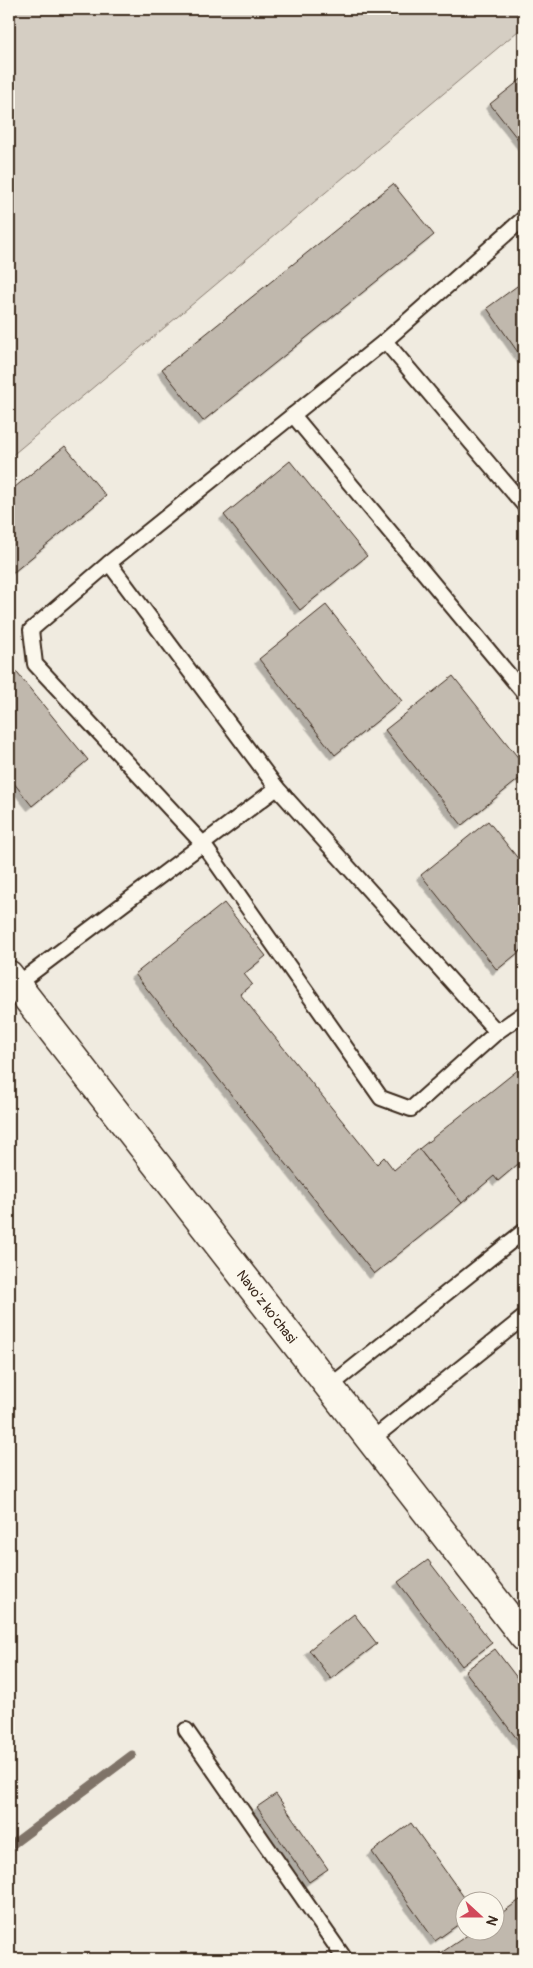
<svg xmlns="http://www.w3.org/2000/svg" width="533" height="1968" font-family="Pangolin,sans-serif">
<defs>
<filter id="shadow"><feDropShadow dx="-4.5" dy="4.5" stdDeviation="0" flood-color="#0004"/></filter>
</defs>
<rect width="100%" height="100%" fill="#f0ebe0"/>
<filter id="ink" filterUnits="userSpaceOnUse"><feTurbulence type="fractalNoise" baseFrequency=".02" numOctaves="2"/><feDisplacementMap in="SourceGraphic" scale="10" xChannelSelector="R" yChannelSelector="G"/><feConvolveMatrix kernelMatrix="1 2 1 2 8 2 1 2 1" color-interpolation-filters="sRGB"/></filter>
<g filter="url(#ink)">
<!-- green -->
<path fill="#d5cec3" stroke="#887c70" d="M9 9H524V26L9 458Z"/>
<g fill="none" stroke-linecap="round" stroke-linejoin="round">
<!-- stream -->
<path stroke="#7f7367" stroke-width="9" d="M9 1847 132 1755"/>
</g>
<!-- building -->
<g fill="#c0b8ad" stroke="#3b2a1e" filter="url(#shadow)">
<path d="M524 77V147L490 104Z"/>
<path d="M393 184 434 235 203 421 162 369Z"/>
<path d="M524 281V361L487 308Z"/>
<path d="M65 446 106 496 9 576V492Z"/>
<path d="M290 461 367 556 300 610 224 515Z"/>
<path d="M326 605 402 701 335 755 259 659Z"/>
<path d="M9 663 88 760 32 806 9 777Z"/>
<path d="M453 676 524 765V775L462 825 385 730Z"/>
<path d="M488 821 524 866V948L497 970 421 875Z"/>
<path d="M224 903 266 956 244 974 252 984 240 994 377 1164 384 1157 394 1170 419 1149 462 1203 374 1274 135 974Z"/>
<path d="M524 1065V1159L498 1181 494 1176 462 1203 419 1149Z"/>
<path d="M428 1560 492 1643 462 1666 398 1582Z"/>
<path d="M354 1614 377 1644 331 1679 309 1650Z"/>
<path d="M495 1649 524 1687V1748L465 1671Z"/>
<path d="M276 1794 328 1869 309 1882 257 1807Z"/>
<path d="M411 1823 466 1900V1919L435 1941 372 1852Z"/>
<path d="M524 1897V1959H432L475 1930H496V1917Z"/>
</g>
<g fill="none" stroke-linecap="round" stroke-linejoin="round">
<!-- service casing -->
<g stroke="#3b2a1e" stroke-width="18">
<g id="service">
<path d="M524 218 385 341 109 563 277 788 497 1032 524 1013"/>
<path d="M385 341 524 505"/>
<path d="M293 415 524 693"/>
<path d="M109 563 31 630 35 664 203 844 381 1098 411 1109 497 1032"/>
<path d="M16 985 277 788"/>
<path d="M329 1387 524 1231"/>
<path d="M371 1440 524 1317"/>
<path d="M186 1730 345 1959"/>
</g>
</g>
<!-- tertiary casing -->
<g stroke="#3b2a1e" stroke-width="31">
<g id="tertiary">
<path id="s1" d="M9 975 524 1637"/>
</g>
</g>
<!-- service -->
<use href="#service" stroke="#fbf7ec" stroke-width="14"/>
<!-- tertiary -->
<use href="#tertiary" stroke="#fbf7ec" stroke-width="28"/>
</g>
</g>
<g text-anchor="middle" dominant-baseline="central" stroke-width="4" stroke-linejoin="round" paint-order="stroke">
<!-- street labels -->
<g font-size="14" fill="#3b2a1e" stroke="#fbf7ec">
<text stroke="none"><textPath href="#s1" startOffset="420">Navo'z ko'chasi</textPath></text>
</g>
</g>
<!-- margin -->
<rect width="533" height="1968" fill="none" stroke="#fbf7ec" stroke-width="30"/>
<rect x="15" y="15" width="503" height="1938" fill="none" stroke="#3b2a1e" stroke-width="2" filter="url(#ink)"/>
<!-- north arrow -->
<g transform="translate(480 1916) rotate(111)"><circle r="24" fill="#fbf7ec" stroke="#aea59a"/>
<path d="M0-4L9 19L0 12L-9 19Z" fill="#d1495b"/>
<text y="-8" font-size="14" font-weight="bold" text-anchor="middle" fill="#3b2a1e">N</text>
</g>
</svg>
